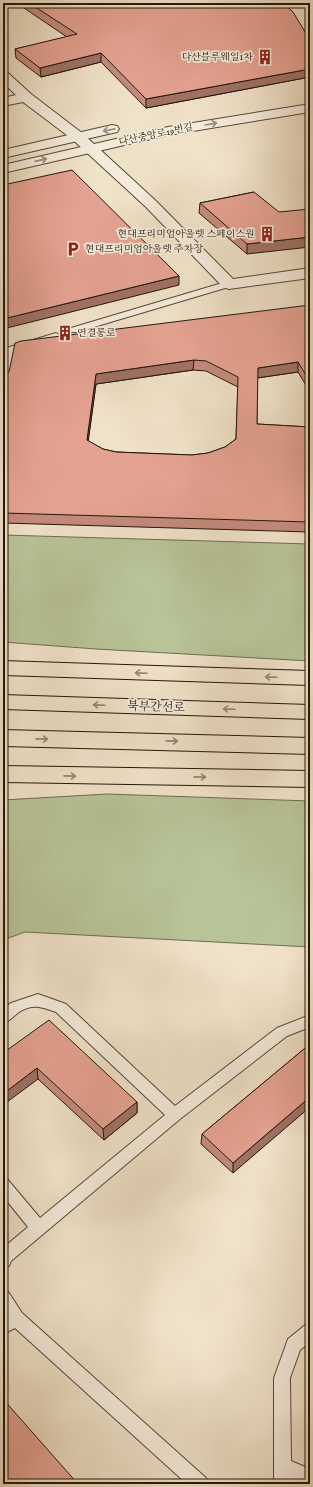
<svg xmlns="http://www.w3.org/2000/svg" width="313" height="1487" font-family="'IM FELL English','Noto Serif KR',serif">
<rect width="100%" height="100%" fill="#f0e2c9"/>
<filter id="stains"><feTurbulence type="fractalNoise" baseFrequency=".005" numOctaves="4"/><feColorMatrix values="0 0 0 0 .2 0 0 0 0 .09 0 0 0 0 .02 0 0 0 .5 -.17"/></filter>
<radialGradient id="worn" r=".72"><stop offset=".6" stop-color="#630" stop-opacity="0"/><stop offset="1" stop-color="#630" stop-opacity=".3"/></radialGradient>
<!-- green -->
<g fill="#b8c398" stroke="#6e6c50">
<path d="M3 535 310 544V661L96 649 3 642Z"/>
<path d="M107 794 310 801V947L25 932 3 940V800Z"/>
</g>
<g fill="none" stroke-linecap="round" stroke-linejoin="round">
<!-- service casing -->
<g stroke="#564938" stroke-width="2">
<g id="service">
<path d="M229 281 233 284 232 286 77 332H71L69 330 71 328Z"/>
<path d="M56 333 61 336 59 338 14 352 8 382 3 385 4 354 3 355V349Z"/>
<path d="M38 994 66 1004 175 1106 277 1028 310 1015V1027L287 1036 180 1119 11 1261 9 1266 3 1268V1248L28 1227 3 1196V1178L8 1180 40 1218 165 1115 56 1012C42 1007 33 1003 19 1012 14 1016 10 1021 3 1023V1009L11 1003Z"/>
<path d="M3 1290 9 1293 22 1313 206 1478 209 1484H187L15 1328 3 1334V1317L5 1316 3 1312Z"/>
<path d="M310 1324V1342L300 1350 290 1378 291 1461 310 1469V1484H304L292 1479V1484H274V1378L288 1339 304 1326Z"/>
</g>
</g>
<!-- minor casing -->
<g stroke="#564938" stroke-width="2">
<path id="minor" d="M3 72 8 73 31 94 82 133 156 201 233 279 310 268V278L229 289 223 287 146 207 72 139 23 102 3 106V98L16 95 3 83Z"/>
</g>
<!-- tertiary casing -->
<g stroke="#564938" stroke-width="2">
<g id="tertiary">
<path d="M310 104V112L168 135 3 173V165L168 127Z"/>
<path d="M112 125 117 126 119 129 117 132 3 158V150Z"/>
</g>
</g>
<!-- trunk casing -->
<g stroke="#231608" stroke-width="2">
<g id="trunk">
<path d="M3 661 310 671V685L3 675Z"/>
<path d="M3 695 310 705V719L3 709Z"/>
<path d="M3 730 310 738V754L3 746Z"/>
<path d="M3 766 310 771V787L3 782Z"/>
</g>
</g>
<!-- service -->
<use href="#service" fill="#f5ecdc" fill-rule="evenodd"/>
<!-- minor -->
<use href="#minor" fill="#f5ecdc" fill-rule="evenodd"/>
<!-- tertiary -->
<use href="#tertiary" fill="#f5ecdc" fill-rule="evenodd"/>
<!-- trunk -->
<use href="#trunk" fill="#f0e2c9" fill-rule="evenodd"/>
</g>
<!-- wall -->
<g fill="#c58b7e" stroke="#231608" fill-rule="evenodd">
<path d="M20 3H283L310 40V77L146 108 101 62 41 77 16 58 15 49 67 37 21 6Z"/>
<path d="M254 192 247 254 199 213 200 203Z"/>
<path d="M310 305V387H307L298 372 257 378V424L310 427V532L3 523V389ZM193 370 206 371 238 387 236 439 225 447 208 453 192 455 116 452 103 449 88 441 96 384Z"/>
<path d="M310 1044 233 1173 201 1144 202 1134Z"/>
<path d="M3 1053 137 1102V1113L104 1140 38 1079Z"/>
</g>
<!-- shaded-wall -->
<g fill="#a07166" stroke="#231608">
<path d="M101 53V62L41 77 40 68Z"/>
<path d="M310 69V77L146 108V99Z"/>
<path d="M310 237V247L247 254V244Z"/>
<path d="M179 276V285L3 329V319Z"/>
<path d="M194 360 193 370 96 384 87 450V440L96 374Z"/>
<path d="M298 362V372L257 378 258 368Z"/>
<rect x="307" y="377" width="3" height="10"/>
<path d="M37 1068 38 1079 3 1105V1094Z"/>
<path d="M310 1097V1107L233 1173V1163Z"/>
<path d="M137 1102V1113L104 1140 103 1129Z"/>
</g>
<!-- building -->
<g fill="#e5a292" stroke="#231608" fill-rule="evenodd">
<path d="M29 3H283L293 12 310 40V69L146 99 101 53 40 68 15 49 77 34Z"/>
<path d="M72 170 179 276 3 319V185Z"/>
<path d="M254 192 279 212 310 209V237L247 244 200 203Z"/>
<path d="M310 305V377H307L298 362 258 368 257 424 310 427V522L3 513V389L6 375 9 372 15 343 21 341ZM194 360 206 361 238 377 236 439 225 447 208 453 192 455 116 452 103 449 87 440 96 374Z"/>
<path d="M49 1020 137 1102 103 1129 37 1068 3 1094V1053Z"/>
<path d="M310 1044V1097L233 1163 202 1134Z"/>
<path d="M3 1399 78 1484H3Z"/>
</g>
<!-- one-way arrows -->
<defs><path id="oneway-shaft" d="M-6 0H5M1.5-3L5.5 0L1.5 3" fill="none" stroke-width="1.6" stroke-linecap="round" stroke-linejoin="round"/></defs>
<g stroke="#968c7d">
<use href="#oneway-shaft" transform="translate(211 124) rotate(-10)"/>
<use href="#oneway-shaft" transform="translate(109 130) rotate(169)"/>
<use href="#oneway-shaft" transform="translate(41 160) rotate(-13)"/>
</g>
<g stroke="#948672">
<use href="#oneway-shaft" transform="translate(141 673) rotate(-178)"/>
<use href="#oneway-shaft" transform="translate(271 677) rotate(-178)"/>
<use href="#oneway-shaft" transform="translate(99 705) rotate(-178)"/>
<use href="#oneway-shaft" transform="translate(229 709) rotate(-178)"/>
<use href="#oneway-shaft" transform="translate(42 739) rotate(1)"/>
<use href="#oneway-shaft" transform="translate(172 741) rotate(1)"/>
<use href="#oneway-shaft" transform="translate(70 776) rotate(1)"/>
<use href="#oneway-shaft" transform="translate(200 777) rotate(1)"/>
</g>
<!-- icons -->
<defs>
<g id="building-bare" transform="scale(1.2)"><path d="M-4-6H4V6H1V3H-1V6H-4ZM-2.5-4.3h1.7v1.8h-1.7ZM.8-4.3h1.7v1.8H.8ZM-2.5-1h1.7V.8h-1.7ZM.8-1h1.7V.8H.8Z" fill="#8f2418" stroke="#f5ecdc" stroke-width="2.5" paint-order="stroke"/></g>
<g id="parking-bare" transform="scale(1.2)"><path d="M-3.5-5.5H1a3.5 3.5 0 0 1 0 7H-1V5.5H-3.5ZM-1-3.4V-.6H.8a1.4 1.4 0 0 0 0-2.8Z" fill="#8f2418" stroke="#f5ecdc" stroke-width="2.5" paint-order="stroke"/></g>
</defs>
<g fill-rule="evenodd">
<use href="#building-bare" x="265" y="57"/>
<use href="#building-bare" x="267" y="234"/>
<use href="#parking-bare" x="73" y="249"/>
<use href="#building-bare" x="65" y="333"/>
</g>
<g text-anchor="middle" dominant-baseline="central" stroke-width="3.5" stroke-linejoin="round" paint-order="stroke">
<!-- far-poi labels -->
<g font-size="10" fill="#231608" stroke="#f5ecdc" text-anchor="end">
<text x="253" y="57">다산블루웨일1차</text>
<text x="255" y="234">현대프리미엄아울렛 스페이스원</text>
<text x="85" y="249" text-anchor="start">현대프리미엄아울렛 주차장</text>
<text x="77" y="333" text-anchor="start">연결통로</text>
</g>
<!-- far-street labels -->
<g font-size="10" fill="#231608" stroke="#f5ecdc">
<text transform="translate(156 135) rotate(-12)">다산중앙로19번길</text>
</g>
<!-- street labels -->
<g font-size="12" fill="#231608" stroke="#f5ecdc">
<text transform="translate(156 707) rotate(2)">북부간선로</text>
</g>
</g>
<!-- margin -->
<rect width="313" height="1487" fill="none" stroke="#f0e2c9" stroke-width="16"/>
<rect x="4" y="4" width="305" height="1479" fill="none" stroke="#231608" stroke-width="2"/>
<rect x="8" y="8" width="297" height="1471" fill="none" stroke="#231608"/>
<rect width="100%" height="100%" filter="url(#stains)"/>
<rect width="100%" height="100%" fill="url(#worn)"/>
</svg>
